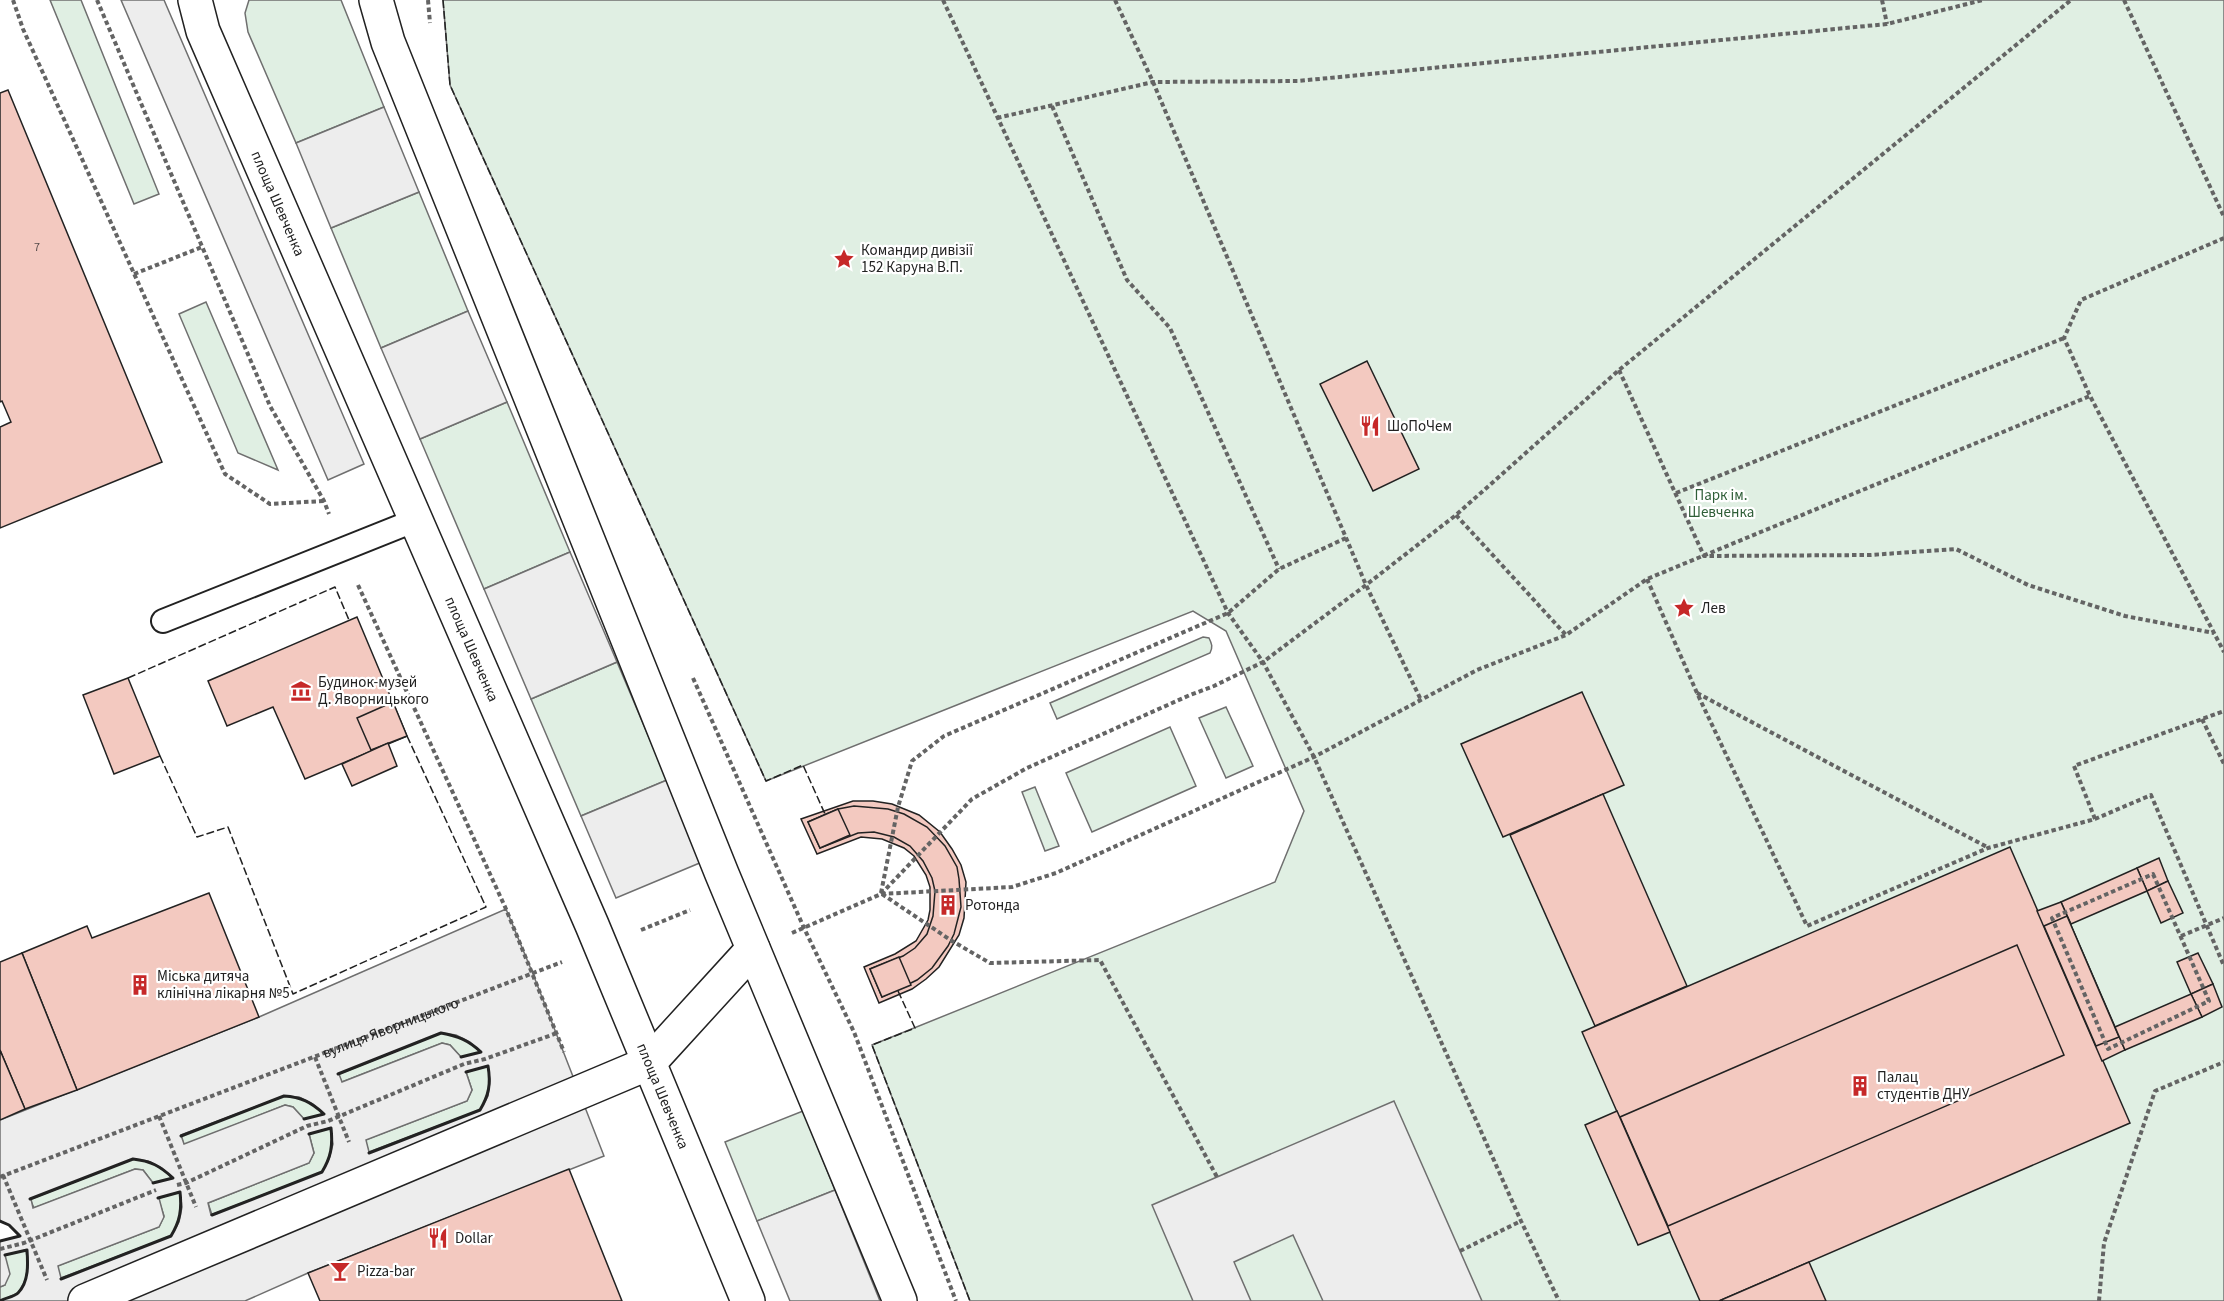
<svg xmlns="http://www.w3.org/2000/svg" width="2224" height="1301" font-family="'Source Sans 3',sans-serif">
<rect width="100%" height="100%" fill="#fff"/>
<!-- green -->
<g fill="#e0efe3" stroke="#6f6f6f" stroke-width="1.5">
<path d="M50 0H81L159 194 134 204Z"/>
<path d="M249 0H341L384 107 296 143 248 32 245 13Z"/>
<path d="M443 0H2224V1301H970L872 1045 1275 882 1304 811 1226 631 1193 611 766 781 450 85Z"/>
<path d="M419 192 468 311 381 348 331 228Z"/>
<path d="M206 302 278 470 238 453 179 314Z"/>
<path d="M507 402 570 552 484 589 420 439Z"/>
<path d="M1203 637 1209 638C1212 644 1213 647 1210 653L1057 719 1050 703Z"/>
<path d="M617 662 667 780 581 816 531 699Z"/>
<path d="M1226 707 1253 766 1226 778 1199 718Z"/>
<path d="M1170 727 1196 786 1092 832 1066 773Z"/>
<path d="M1035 787 1059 846 1045 851 1022 792Z"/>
<path d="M441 1033C458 1036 468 1040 481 1052L461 1057 450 1045 442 1043 342 1082 338 1074Z"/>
<path d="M488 1066C491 1084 489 1095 480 1110L369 1153 365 1140 467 1101 472 1090 466 1072Z"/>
<path d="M284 1096C301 1097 311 1102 324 1114L304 1119 293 1107 285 1105 184 1145 181 1136Z"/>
<path d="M803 1111 835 1190 757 1221 725 1142Z"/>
<path d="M331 1128C333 1146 331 1157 322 1172L212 1215 208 1203 309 1163 314 1153 309 1134Z"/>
<path d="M133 1159C151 1161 160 1166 173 1178L153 1183 143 1170 135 1169 34 1208 30 1199Z"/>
<path d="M180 1192C182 1210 180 1221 171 1236L61 1279 57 1266 159 1227 164 1216 158 1198Z"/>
<path d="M27 1250C28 1264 29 1282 18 1293 14 1297 5 1298 0 1301V1287L5 1285V1255Z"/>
</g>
<!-- parking -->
<g fill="#ededed" stroke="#6f6f6f" stroke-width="1.5" fill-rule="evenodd">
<path d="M121 0H164L364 464 328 480Z"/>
<path d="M384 107 419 192 331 228 296 143Z"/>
<path d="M468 311 507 402 420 439 381 348Z"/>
<path d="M570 552 617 662 531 699 484 589Z"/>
<path d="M667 780 702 862 616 898 581 816Z"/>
<path d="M506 909 533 974 604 1156 308 1273 245 1301H0L18 1293 25 1281 28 1265 26 1250 5 1255 10 1274 5 1285 0 1287V1241L19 1236 9 1225 0 1221V1120L259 1017ZM441 1033 456 1035 470 1042 480 1052 461 1057 450 1045 442 1043 342 1082 339 1074ZM488 1066 490 1081 488 1096 480 1110 369 1152 366 1140 467 1101 472 1090 466 1072ZM284 1096 299 1097 313 1104 323 1114 304 1119 293 1107 285 1105 184 1144 181 1135ZM330 1128 333 1144 329 1159 322 1172 211 1215 208 1203 309 1163 314 1153 309 1134ZM133 1159 148 1161 162 1168 172 1178 153 1183 143 1170 135 1169 33 1208 31 1199ZM180 1192 182 1207 179 1222 171 1236 61 1278 58 1266 159 1227 164 1217 159 1198Z"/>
<path d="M1394 1101 1482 1301H1323L1293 1235 1234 1262 1251 1301H1193L1152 1205Z"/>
<path d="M835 1190 880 1301H790L757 1221Z"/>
</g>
<!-- building -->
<g fill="#f3c9c0" stroke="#222" stroke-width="1.5">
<path d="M8 90 162 462 0 528V427L11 422 2 401 0 402V93Z"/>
<path d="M1367 361 1419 469 1373 491 1320 384Z"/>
<path d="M357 617 407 736 305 779 273 707 227 726 208 681Z"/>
<path d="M128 678 160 756 114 774 83 695Z"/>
<path d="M1582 692 1624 785 1503 837 1461 744Z"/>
<path d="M393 702 407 736 371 750 357 718Z"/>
<path d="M388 743 397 766 352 786 342 764Z"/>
<path d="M1603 794 1687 986 1595 1026 1510 835Z"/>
<path d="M853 801H873L892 804 919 815 940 832 952 849 961 865 966 882 964 918 959 935 939 967 926 979 912 989 879 1003 864 967 895 954 916 941 928 920 930 910V887L926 875 914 856 904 848 882 839 861 837 817 854 801 819Z"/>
<path d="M854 806 888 809 904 814 927 827 945 846 957 867 959 879 961 907 954 934 948 946 932 968 917 980 882 997 870 969 903 956 915 948 927 934 933 916 935 891 932 878 923 861 910 846 894 837 874 832 858 833 820 848 808 822 838 809Z"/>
<path d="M838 809 850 835 820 848 808 822Z"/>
<path d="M2010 847 2130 1123 1719 1301H1700L1582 1032Z"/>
<path d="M2159 858 2168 881 2147 891 2137 868Z"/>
<path d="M2137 868 2147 891 2071 924 2061 902Z"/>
<path d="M2168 881 2183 913 2161 923 2147 891Z"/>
<path d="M209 893 259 1017 77 1090 22 953 87 926 92 938Z"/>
<path d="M2061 902 2125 1050 2102 1061 2037 911Z"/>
<path d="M2067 916 2119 1037 2096 1046 2044 926Z"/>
<path d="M2017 945 2064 1055 1668 1226 1620 1117Z"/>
<path d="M22 953 77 1090 25 1109 0 1050V962Z"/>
<path d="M2198 953 2213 984 2191 994 2177 962Z"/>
<path d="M899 957 911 985 882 997 870 969Z"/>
<path d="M2213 984 2222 1007 2202 1017 2191 994Z"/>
<path d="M2191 994 2202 1017 2125 1050 2115 1027Z"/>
<path d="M0 1050 25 1109 0 1120Z"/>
<path d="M1617 1111 1670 1232 1638 1245 1585 1125Z"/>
<path d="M569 1169 622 1301H320L308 1273Z"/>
<path d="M1809 1262 1826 1301H1719Z"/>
</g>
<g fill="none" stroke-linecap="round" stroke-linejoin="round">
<!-- lane casing -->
<g stroke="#222" stroke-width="26">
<path id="lane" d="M163 621 416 520"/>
</g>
<!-- street casing -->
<g stroke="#222" stroke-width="36">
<path id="street" d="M85 1301 649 1063 753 949"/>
</g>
<!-- secondary casing -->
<g stroke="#222" stroke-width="36">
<g id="secondary">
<path id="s2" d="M195 0 203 31 592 925 748 1301"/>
<path d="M376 0 388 42 722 874 900 1301"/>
</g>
</g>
<!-- path -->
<g stroke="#646464" stroke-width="4" stroke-dasharray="4.5 3" stroke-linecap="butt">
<path d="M13 0 23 29 225 474 270 504 324 501"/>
<path d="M97 0 270 406 324 501 329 514"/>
<path d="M428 0 430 23"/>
<path d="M943 0 1228 613 1263 662 1314 757 1521 1221 1559 1301"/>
<path d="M1115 0 1153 82 1366 585 1421 700"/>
<path d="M1882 0 1887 24"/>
<path d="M2124 0 2224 217"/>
<path d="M1052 106 1127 280 1170 328 1279 569"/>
<path d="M997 118 1153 82 1298 81 1887 24 1983 0"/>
<path d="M2224 238 2081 300 2064 338 2090 396 2224 652"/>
<path d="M134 274 202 247"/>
<path d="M1619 370 1704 556 1870 555 1956 549 2028 585 2125 616 2214 633"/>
<path d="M1676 493 2064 338"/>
<path d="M1456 515 1566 635"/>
<path d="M1647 579 1697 693 1807 926 1988 848 2095 819 2151 795 2224 966"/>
<path d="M358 585 506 909 564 1052"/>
<path d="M693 678 804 928 854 1032 956 1301"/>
<path d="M1697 693 1987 847"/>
<path d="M2202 719 2224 764"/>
<path d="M2095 819 2074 766 2224 711"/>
<path d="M2153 874 2209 1001 2108 1049 2052 918Z"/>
<path d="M881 893 898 807 912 761 944 736 1228 613 1279 569 1346 538"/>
<path d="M881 894 972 799 1027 768 1190 695 1214 686 1263 662 1366 585 1456 515 1619 370 2071 0"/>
<path d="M882 894 952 941 990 963 1100 960 1217 1177"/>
<path d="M641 930 690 910"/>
<path d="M792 933 881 894 1012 887 1056 873 1314 757 1477 670 1566 635 1647 579 2090 396"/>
<path d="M2181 936 2224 918"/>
<path d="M315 1057 349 1142"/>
<path d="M159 1116 196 1207"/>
<path d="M3 1175 47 1280"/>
<path id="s1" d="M0 1177 562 962"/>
<path d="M177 1185 186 1183 307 1126 328 1121 464 1064 485 1059 557 1033"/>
<path d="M0 1249 24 1243 156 1190"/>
<path d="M1460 1251 1521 1221"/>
<path d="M2099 1301 2104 1243 2155 1091 2224 1062"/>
</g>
<!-- lane -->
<use href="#lane" stroke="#fff" stroke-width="22"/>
<!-- street -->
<use href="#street" stroke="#fff" stroke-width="33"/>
<!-- secondary -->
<use href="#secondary" stroke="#fff" stroke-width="33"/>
<!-- fence -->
<g stroke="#222" stroke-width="1.5" stroke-dasharray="8 3" stroke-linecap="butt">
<path d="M443 0 450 85 766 781 803 765 825 814"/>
<path d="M128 678 335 587 349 620"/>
<path d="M160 756 197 837 228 827 293 994 486 907 407 736"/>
<path d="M898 991 915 1028 872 1045 970 1301"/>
</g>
<!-- wall -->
<g stroke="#222" stroke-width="3">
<path d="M338 1074 441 1033C458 1036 468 1040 481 1052L461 1057"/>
<path d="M181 1136 284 1096C301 1097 311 1102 324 1114L304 1119"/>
<path d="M369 1153 480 1110C489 1095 491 1084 488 1066L466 1072"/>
<path d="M30 1199 133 1159C151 1161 160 1166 173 1178L153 1183"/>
<path d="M212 1215 322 1172C331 1157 333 1146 331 1128L309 1134"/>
<path d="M0 1221 9 1225 20 1236 0 1241"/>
<path d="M61 1279 171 1236C180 1221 182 1210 180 1192L158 1198"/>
<path d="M0 1301C5 1298 14 1297 18 1293 29 1282 28 1264 27 1250L5 1255"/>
</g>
</g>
<!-- icons -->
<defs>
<g id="sight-bare" transform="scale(1.62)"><path d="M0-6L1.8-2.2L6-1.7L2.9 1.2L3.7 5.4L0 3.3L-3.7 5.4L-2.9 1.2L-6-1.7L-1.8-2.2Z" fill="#c62828" stroke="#fff" stroke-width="2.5" paint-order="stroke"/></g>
<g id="restaurant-bare" transform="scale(1.62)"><path d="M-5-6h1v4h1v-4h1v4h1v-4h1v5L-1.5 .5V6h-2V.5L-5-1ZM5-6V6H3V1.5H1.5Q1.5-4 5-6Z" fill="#c62828" stroke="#fff" stroke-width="2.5" paint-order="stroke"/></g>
<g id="museum-bare" transform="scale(1.62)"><path d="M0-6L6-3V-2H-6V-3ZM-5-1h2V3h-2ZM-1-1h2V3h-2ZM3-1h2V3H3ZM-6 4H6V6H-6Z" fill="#c62828" stroke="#fff" stroke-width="2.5" paint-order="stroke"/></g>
<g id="building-bare" transform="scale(1.62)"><path d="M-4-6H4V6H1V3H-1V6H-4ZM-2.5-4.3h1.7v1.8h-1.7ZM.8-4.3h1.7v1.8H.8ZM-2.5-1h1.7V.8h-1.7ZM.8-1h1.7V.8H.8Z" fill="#c62828" stroke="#fff" stroke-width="2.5" paint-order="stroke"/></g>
<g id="bar-bare" transform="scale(1.62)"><path d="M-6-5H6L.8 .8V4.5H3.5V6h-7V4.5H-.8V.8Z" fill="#c62828" stroke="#fff" stroke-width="2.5" paint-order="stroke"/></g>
</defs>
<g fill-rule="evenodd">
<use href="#sight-bare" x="844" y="259"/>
<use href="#restaurant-bare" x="1370" y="426"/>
<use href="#sight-bare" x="1684" y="608"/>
<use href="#museum-bare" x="301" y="691"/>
<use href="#building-bare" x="948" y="905"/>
<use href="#building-bare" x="140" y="985"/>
<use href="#building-bare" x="1860" y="1086"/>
<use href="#restaurant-bare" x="438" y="1238"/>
<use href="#bar-bare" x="340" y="1271"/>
</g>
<g text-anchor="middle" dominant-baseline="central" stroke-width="4.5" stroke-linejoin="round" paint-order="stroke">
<!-- number labels -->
<g font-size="12" fill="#564c4a">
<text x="37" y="247">7</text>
</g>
<!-- street labels -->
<g font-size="15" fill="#222" stroke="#fff">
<text stroke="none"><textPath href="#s2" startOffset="220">площа Шевченка</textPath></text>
<text stroke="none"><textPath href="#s2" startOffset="706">площа Шевченка</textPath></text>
<text stroke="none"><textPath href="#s1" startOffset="418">вулиця Яворницького</textPath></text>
<text stroke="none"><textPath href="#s2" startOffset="1192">площа Шевченка</textPath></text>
</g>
<!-- poi labels -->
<g font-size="15" fill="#222" stroke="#fff" text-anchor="start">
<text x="861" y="250">Командир дивізії<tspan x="861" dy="17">152 Каруна В.П.</tspan></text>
<text x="1387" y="426">ШоПоЧем</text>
<text x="1701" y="608">Лев</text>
<text x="318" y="682">Будинок-музей<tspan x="318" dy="17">Д. Яворницького</tspan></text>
<text x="965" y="905">Ротонда</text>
<text x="157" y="976">Міська дитяча<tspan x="157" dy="17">клінічна лікарня №5</tspan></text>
<text x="1877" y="1077">Палац<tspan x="1877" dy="17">студентів ДНУ</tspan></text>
<text x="455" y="1238">Dollar</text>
<text x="357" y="1271">Pizza-bar</text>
</g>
<!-- park labels -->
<g font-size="15" fill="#2f5e38" stroke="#fff">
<text x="1721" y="495">Парк iм.<tspan x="1721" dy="17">Шевченка</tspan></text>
</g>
</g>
</svg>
